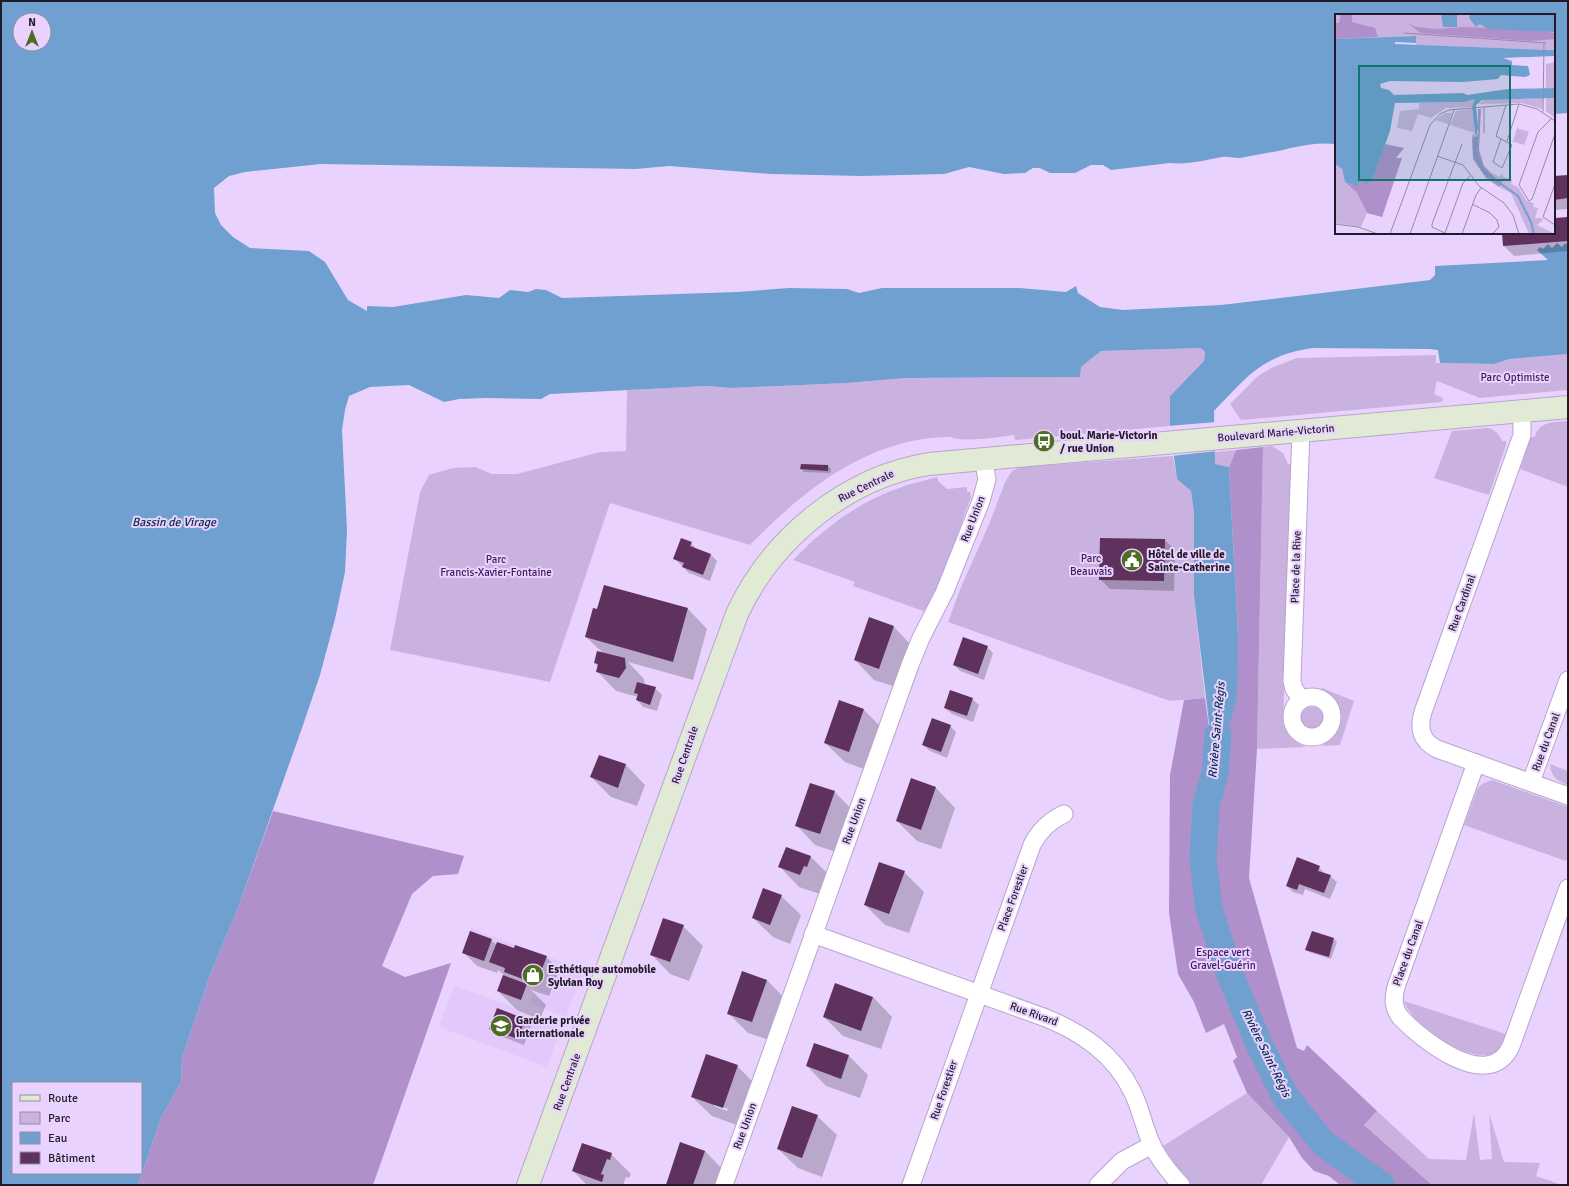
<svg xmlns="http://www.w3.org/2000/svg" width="1569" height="1186" font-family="Signika,sans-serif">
<rect width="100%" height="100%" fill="#e9d3fe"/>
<!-- built -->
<g fill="#e3c9fb">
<path d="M471 928 584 970 566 1017 530 1003 536 984 504 972 505 968 462 953Z"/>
<path d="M454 985 562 1026 547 1067 439 1027Z"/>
</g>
<!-- green -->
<g fill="#cab2e0">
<path d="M1201 348 1205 352 1204 361 1170 396V426L1015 440 1014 435C996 437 977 441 959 439 955 439 952 437 948 437 940 437 931 438 923 439 853 450 798 496 750 545L610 503 550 682 390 650 420 492 429 475 453 468 475 467 492 474H517L600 452 626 451 627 390 707 386 732 388 847 383 905 378 1080 377 1081 367 1101 351Z"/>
<path d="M1568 354V390L1480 398 1437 381 1434 394 1443 398 1442 402 1241 420 1230 404 1258 376 1271 368 1297 358 1436 355V363L1494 364 1509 359Z"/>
<path d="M1568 421V487L1520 469 1531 437H1535C1538 421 1555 422 1568 421Z"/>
<path d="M1488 428C1495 430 1499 433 1502 441H1506V445L1489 495 1434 478 1452 431Z"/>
<path d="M1272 446 1283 453 1288 464H1291L1283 723C1287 736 1294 742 1306 747L1257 749 1263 447Z"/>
<path d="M1236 450 1229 467 1215 464V452Z"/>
<path d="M1173 456 1177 479 1191 491 1194 513V596L1205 698 1170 701 948 622 961 587 990 522 1005 482 1012 471 1020 467Z"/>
<path d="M937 477 939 482 947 489 967 487V492H970L971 497 945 570 926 612 853 586 855 582 793 560C823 529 858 502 899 488 911 483 924 481 937 477Z"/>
<path d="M1322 688 1354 701 1340 745 1322 746C1347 730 1349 702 1320 690Z"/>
<circle cx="1312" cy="718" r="11"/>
<path d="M1550 764 1568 771V785C1557 781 1551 777 1550 764Z"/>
<path d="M1492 780 1568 807V856L1566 861 1464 825 1478 788 1482 784Z"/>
<path d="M1404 1001 1506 1034C1503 1040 1501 1049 1495 1053 1483 1060 1456 1049 1445 1043 1434 1037 1406 1013 1404 1001Z"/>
<path d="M1247 1093 1289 1137 1261 1185H1192L1176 1166 1163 1146Z"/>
<path d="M1377 1111 1429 1159 1466 1160 1474 1113 1480 1160 1492 1159 1489 1113 1504 1162 1540 1163 1536 1176 1562 1185H1432L1364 1125Z"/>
</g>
<!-- forest -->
<g fill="#af90ca">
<path d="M1263 447 1257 749 1249 878 1297 1048 1304 1051 1307 1045 1377 1111 1364 1125 1432 1185H1340L1329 1176 1314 1171 1302 1158 1289 1137 1247 1093 1233 1061 1237 1057 1224 1024 1206 1033 1194 1002 1178 974 1169 913 1170 775 1184 700 1205 698 1215 771 1238 634 1229 467 1236 450Z"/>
<path d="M273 811 464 856 458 874 433 876 412 894 382 966 405 977 451 963 373 1185H138L161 1118 181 1082 182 1058 210 975 238 908Z"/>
</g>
<!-- water -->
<path fill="#6fa0d0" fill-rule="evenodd" d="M1 1H1568V113L1554 114V15H1336V144C1307 141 1289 150 1261 154 1254 155 1247 157 1240 158 1234 158 1228 156 1222 157 1205 160 1188 165 1170 163L1111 170 1103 165H1091L1075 173H1050L1040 168H1033L1025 173 1004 174 969 167 944 174 862 176 771 174 669 166 636 169 321 164 245 172 229 176 214 188 215 213 221 225 233 237 250 248 309 251 325 262 348 300 367 311V306L393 307 466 295 499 298 510 290 528 292 536 289 546 290 562 298 737 292 789 288 847 289 859 293 882 288H1020L1066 292 1076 286 1078 293 1100 307 1123 310 1221 305 1430 280 1435 275V266L1548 260 1537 250 1540 247 1543 249 1548 244 1552 248 1557 243 1562 247 1565 243 1568 245V354L1509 359 1494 364 1440 363 1438 350 1429 349 1313 348C1263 355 1247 376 1214 411L1215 464 1229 467 1238 634 1237 698 1215 773 1194 596V513L1191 491 1177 479 1170 426V396L1204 361 1205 352 1201 348 1101 351 1081 367 1080 377 905 378 847 383 732 388 707 386 550 394 541 399 486 398 459 399 444 402 409 385 370 387 349 396 345 410 342 430 347 530 345 572 335 619 320 675 302 728 238 908 210 975 182 1058 181 1082 161 1118 138 1185H1ZM20 20H44V44H20ZM13 1083H141V1173H13Z"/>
<!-- pier -->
<path fill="#e9d3fe" d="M1216 422 1217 451 1171 456 1168 426Z"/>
<!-- shadow -->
<g fill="#0003" fill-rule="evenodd">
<path d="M1568 176V209L1554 210V177Z"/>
<path d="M1568 218V251L1514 256 1504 246 1503 233H1554V226Z"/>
<path d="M828 466 831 469 830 473 804 472 801 469Z"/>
<path d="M1165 540 1175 550 1174 591 1110 589 1100 579Z"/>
<path d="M691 543 697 550 711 555 717 561 710 581 689 573 675 559Z"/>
<path d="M604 586 688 609 707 629 693 680 628 662 644 679 645 685 655 688 662 695 657 711 643 707 637 700 638 697 616 691 597 671 598 666 595 663 603 653 586 637 597 610Z"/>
<path d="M894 627 913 647 899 688 874 680 855 660Z"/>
<path d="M987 647 993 653 984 680 960 671 954 665Z"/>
<path d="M972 699 979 705 973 722 952 714 945 708Z"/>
<path d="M840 701 864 710 883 729 869 771 845 762 825 743Z"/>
<path d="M950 726 956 732 947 758 930 751 923 745Z"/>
<path d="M599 756 626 765 645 785 637 806 611 797 591 777Z"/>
<path d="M912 780 936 788 955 808 941 849 917 841 897 821Z"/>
<path d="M835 792 854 812 839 853 815 845 796 825Z"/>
<path d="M787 848 811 857 830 876 820 894 799 887 780 867Z"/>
<path d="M1319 867 1325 874 1330 876 1337 882 1330 899 1305 889 1303 895 1293 892 1287 886Z"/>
<path d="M904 872 924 892 909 933 885 925 865 905Z"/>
<path d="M781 896 801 915 790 944 773 937 753 918Z"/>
<path d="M683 926 703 946 689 981 670 974 651 954Z"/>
<path d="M1312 932 1334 939 1337 942 1331 959 1309 952 1307 950Z"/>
<path d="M491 940 497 945 546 957 559 970 549 996 531 990 546 1005 540 1019 517 1010 498 991 504 975 498 970 497 973 477 966 464 953Z"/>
<path d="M743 972 767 980 786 1000 772 1041 748 1033 728 1013Z"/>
<path d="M873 997 892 1017 881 1049 843 1036 824 1017Z"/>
<path d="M525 1020 531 1026 524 1045 497 1035 490 1029Z"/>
<path d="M815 1044 849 1056 868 1075 860 1098 826 1086 807 1066Z"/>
<path d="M737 1066 757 1086 742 1127 712 1116 692 1097ZM714 1104 728 1109 727 1111 714 1106Z"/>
<path d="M817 1116 837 1135 822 1177 798 1168 778 1149Z"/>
<path d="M681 1143 705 1151 724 1171 719 1185 666 1184Z"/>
<path d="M611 1154 631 1174 629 1178 626 1177 623 1185H587L573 1171Z"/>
</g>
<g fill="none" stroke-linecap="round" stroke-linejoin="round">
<!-- river -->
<path stroke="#6fa0d0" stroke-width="27" d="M1218 735 1215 773 1206 805 1203 859 1209 909 1229 972 1259 1044 1285 1096 1323 1143 1381 1185"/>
</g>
<!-- building -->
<g fill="#5e325d">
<path d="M1568 175V198L1554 200V176Z"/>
<path d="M1568 217V241L1503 246 1502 233H1554L1555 218Z"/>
<path d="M801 464 828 465V471L800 469Z"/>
<path d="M681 538 692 542 690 546 711 554 703 575 682 567 684 563 673 559Z"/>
<path d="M1100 538 1165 539 1164 581 1099 580Z"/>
<path d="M604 585 688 608 673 662 585 637 593 608 597 609Z"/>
<path d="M869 617 894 626 879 669 854 660Z"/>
<path d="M963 637 988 646 978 674 953 665Z"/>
<path d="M597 651 625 658 626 668 619 678 596 672 598 664 594 663Z"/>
<path d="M637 682 656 687 650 705 636 700 638 694 634 693Z"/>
<path d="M950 690 973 698 967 716 944 708Z"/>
<path d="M839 700 864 709 849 752 824 743Z"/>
<path d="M932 718 951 725 941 752 922 745Z"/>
<path d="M599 755 626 764 618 788 590 777Z"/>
<path d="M911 778 936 787 921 830 896 821Z"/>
<path d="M810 783 835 791 820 834 795 826Z"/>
<path d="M786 847 811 856 807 867 804 866 800 875 778 867Z"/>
<path d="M1297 857 1320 866 1318 871 1331 875 1324 893 1299 884 1297 890 1286 886Z"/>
<path d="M879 862 905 871 889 914 864 905Z"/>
<path d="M763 888 782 895 770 925 752 918Z"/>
<path d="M663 918 684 925 670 962 650 955Z"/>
<path d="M470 931 492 939 484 961 462 953Z"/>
<path d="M1312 931 1334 938 1329 957 1305 950Z"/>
<path d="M497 942 514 948 515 945 547 956 536 984 504 972 505 968 489 962Z"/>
<path d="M742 971 767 980 752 1022 727 1014Z"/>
<path d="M503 975 527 984 521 1000 497 991Z"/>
<path d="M835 983 873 997 861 1031 823 1017Z"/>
<path d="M497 1008 525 1019 518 1039 489 1029Z"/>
<path d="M814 1043 849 1055 841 1079 806 1066Z"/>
<path d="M706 1054 738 1065 723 1108 691 1097Z"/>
<path d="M792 1106 818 1115 802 1158 777 1149Z"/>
<path d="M680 1142 705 1151 693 1185H666Z"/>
<path d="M582 1143 612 1153 610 1160 607 1159 601 1174 604 1175 602 1182 572 1171Z"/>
</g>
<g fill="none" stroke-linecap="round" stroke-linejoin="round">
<!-- street casing -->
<g stroke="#b9a4cd" stroke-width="19">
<g id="street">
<path d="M1522 411V435L1423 712C1418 728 1421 741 1437 749L1568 796"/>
<path d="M1301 430 1292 681 1294 689 1302 700"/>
<circle cx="1312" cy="717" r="20"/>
<path d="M1476 763 1396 987C1393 999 1393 1007 1400 1017 1422 1040 1489 1094 1511 1046L1568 888"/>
<path d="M1531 782 1568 680"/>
<path d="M813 934 1046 1018C1082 1033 1114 1054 1132 1091 1141 1109 1144 1128 1152 1145 1159 1160 1170 1173 1181 1185"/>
<path d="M724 1185 910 665 921 638 945 591 981 501 987 479 983 459"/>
<path d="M911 1185 1032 845C1039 831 1049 821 1064 814"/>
<path d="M1098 1185 1122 1161 1152 1145"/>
</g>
</g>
<!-- secondary casing -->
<g stroke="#b9a4cd" stroke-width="24">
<path id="secondary" d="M528 1185 737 614C772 538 847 477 929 464L1568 407"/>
</g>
<!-- street -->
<use href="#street" stroke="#fff" stroke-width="17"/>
<!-- secondary -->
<use href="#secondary" stroke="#e0ead4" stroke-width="22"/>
</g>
<!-- icons -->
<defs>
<g id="bus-disc" transform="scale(1.15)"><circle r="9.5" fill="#4f6d22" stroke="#e9d3fe"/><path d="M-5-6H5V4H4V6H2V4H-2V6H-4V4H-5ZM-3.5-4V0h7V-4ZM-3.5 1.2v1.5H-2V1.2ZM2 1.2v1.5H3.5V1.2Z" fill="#fff"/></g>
<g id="civic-disc" transform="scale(1.15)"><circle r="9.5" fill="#4f6d22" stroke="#e9d3fe"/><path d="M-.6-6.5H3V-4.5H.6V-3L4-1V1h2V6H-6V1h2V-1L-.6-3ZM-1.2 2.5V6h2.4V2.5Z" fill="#fff"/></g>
<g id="shop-disc" transform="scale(1.15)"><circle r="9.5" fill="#4f6d22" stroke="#e9d3fe"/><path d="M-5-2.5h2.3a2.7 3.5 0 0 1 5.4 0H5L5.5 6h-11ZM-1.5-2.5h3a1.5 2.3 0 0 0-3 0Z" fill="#fff"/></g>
<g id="school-disc" transform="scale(1.15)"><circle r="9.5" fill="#4f6d22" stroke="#e9d3fe"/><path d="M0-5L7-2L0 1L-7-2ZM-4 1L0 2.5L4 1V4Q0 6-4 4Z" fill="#fff"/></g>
</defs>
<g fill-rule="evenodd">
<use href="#bus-disc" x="1044" y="441"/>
<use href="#civic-disc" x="1132" y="560"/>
<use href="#shop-disc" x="533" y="975"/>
<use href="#school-disc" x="501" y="1026"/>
</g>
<g text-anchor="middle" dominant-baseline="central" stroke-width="4" stroke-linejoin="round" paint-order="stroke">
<!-- park labels -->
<g font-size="11" fill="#431a5f" stroke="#e9d3fe">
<text x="1515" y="377">Parc Optimiste</text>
<text x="1091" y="558">Parc<tspan x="1091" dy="13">Beauvais</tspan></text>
<text x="496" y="559">Parc<tspan x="496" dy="13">Francis-Xavier-Fontaine</tspan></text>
<text x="1223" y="952">Espace vert<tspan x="1223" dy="13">Gravel-Guérin</tspan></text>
</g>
<!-- street labels -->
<g font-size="11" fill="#221a29" stroke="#e9d3fe">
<text transform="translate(1276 433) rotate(-5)">Boulevard Marie-Victorin</text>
<text transform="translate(866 486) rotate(-26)">Rue Centrale</text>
<text transform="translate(973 519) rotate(-69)">Rue Union</text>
<text transform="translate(1296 567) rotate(-88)">Place de la Rive</text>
<text transform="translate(1462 603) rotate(-70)">Rue Cardinal</text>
<text transform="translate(1546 742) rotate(-70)">Rue du Canal</text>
<text transform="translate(685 755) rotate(-71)">Rue Centrale</text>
<text transform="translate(854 821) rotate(-70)">Rue Union</text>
<text transform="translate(1013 898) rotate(-70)">Place Forestier</text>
<text transform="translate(1408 953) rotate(-70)">Place du Canal</text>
<text transform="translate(1034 1014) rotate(20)">Rue Rivard</text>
<text transform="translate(567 1082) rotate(-70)">Rue Centrale</text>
<text transform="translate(944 1090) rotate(-71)">Rue Forestier</text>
<text transform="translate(745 1126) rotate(-70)">Rue Union</text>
</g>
<!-- poi labels -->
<g font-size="11" font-weight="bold" fill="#221a29" stroke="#e9d3fe" text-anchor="start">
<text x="1060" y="435">boul. Marie-Victorin<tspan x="1060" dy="13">/ rue Union</tspan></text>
<text x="1148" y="554">Hôtel de ville de<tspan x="1148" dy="13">Sainte-Catherine</tspan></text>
<text x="548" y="969">Esthétique automobile<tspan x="548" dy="13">Sylvian Roy</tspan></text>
<text x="516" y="1020">Garderie privée<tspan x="516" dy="13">internationale</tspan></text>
</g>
<!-- water labels -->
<g font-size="12" font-style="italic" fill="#072d4d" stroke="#e9d3fe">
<text x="174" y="522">Bassin de Virage</text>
<text transform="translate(1217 730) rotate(-85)">Rivière Saint-Régis</text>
<text transform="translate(1266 1053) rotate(64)">Rivière Saint-Régis</text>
</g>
</g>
<!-- overview -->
<g transform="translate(1335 14)">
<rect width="220" height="220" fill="#e9d3fe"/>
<path d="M0 0H220V36L81 31 80 22 0 25ZM220 48V74L211 75V50ZM208 84 207 95 186 89 143 90 149 86ZM211 84H220V104L211 97ZM130 85H140L137 93 111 94 96 104 83 100 77 117 62 114 65 97 84 95V89L128 88ZM137 95 140 119 115 111 121 97ZM110 99H117L113 110 100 106ZM182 114 194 118 189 131 173 126 178 127ZM0 150 6 153 10 168 22 179 32 199 26 213 0 209ZM157 159 165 163 166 159 168 163 167 159 169 163 177 166 176 170 183 173 192 187 199 189 198 193 203 194 200 204H207L208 206 202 211 220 220H194L176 179 164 173 168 168 163 166Z" fill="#cab2e0"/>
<path d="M6 0H17V8L40 14 43 23 0 25V9H4ZM71 8 81 13 101 15 130 13 204 16 220 19V25L196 27 86 19ZM143 95H146L144 136 149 152 163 166 168 168 164 173 151 164 138 145 137 126 138 119 141 125 143 119ZM50 130 69 134 61 144H67L47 203 32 199 22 179 10 168 18 171 26 167H37Z" fill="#af90ca"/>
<path d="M106 0H122V13H108ZM135 0H220V18L153 15 145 10 141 13 134 4ZM81 22V29L60 28V30L214 36H220V42L168 44 177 47V51L193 52 195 61 190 63 166 61 163 65 128 68 55 67 45 70 46 74 54 76 59 81 128 79 132 81 173 75 220 74V84L147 86 141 91 143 113 141 126 137 93 140 85 128 88 60 89 55 117 37 167 31 170 26 167 21 172 10 168 7 155 0 150V25Z" fill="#6fa0d0"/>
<path fill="none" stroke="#6fa0d0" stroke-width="2" d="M141 123 140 139 148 157 183 182 196 208 199 220"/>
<path fill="none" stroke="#9989a9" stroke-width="1" d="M69 19 211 29M149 93V119M208 98 209 29M217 104 203 118 184 171 194 187 197 185 220 120M166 125 158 148 167 154 177 131 161 122 171 91M172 127 184 90M102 142 128 151 144 172 169 189 178 201 184 220M220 170 208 203 220 211M137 190 155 199 162 206 164 213 157 220M0 210 23 213 43 220M110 219 128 169 135 162M55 220 95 111 105 100 114 96 184 90 202 95 220 107M75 220 119 96M112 220 97 213V210L127 130M127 220 141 181 146 174"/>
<path fill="#0f766e" fill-opacity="0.15" stroke="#0f766e" stroke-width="2" d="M24 52H175V166H24Z"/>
<rect width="220" height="220" fill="none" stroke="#221a29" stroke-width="2"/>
</g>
<!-- border -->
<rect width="1569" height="1186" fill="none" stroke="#221a29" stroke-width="4"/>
<!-- legend -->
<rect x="12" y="1082" width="130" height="92" fill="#e9d3fe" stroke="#9989a9"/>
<rect x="20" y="1095" width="20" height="6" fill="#e0ead4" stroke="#9989a9"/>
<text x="48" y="1102" font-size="12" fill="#221a29">Route</text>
<rect x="20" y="1112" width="20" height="12" fill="#cab2e0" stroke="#9989a9"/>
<text x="48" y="1122" font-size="12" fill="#221a29">Parc</text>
<rect x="20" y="1132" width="20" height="12" fill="#6fa0d0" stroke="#9989a9"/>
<text x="48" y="1142" font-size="12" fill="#221a29">Eau</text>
<rect x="20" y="1152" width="20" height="12" fill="#5e325d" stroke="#9989a9"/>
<text x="48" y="1162" font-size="12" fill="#221a29">Bâtiment</text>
<!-- north arrow -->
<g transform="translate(32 32)"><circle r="19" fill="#e9d3fe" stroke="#9989a9"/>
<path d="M0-3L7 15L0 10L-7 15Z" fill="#4f6d22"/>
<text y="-6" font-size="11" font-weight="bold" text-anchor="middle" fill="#221a29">N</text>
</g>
</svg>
